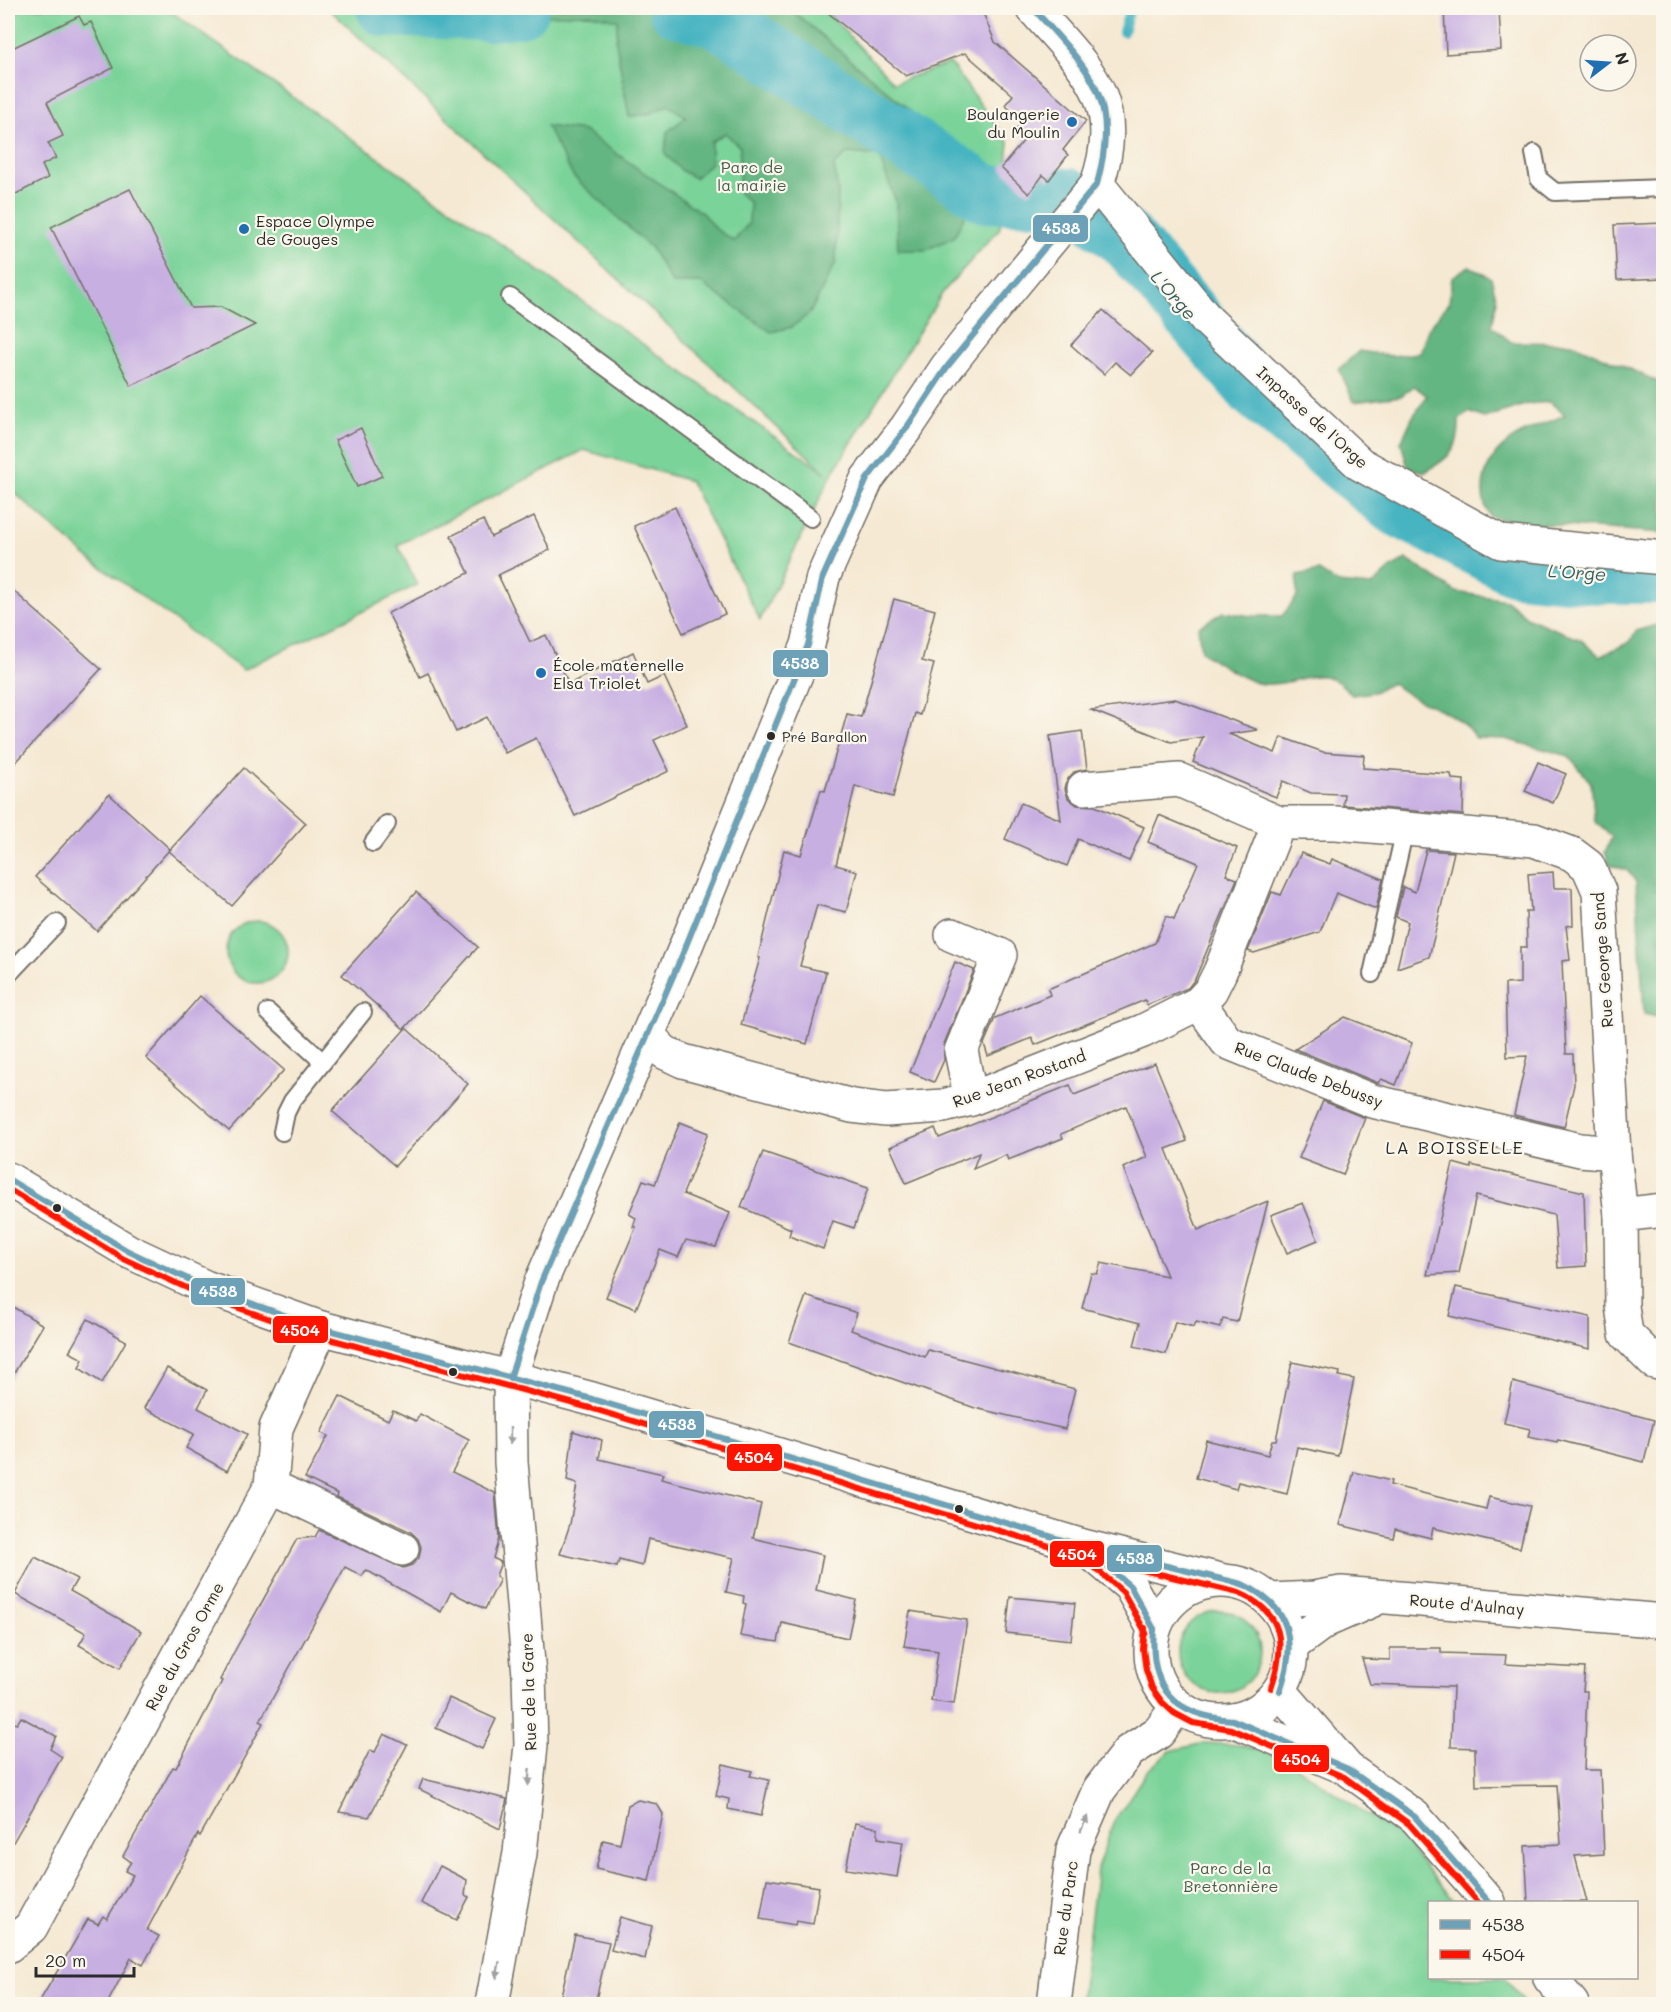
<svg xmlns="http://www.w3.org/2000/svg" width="1671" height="2012" font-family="Mali,sans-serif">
<rect width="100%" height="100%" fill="#fbf7ec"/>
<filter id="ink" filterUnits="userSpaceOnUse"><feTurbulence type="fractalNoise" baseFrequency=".0167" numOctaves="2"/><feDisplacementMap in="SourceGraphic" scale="12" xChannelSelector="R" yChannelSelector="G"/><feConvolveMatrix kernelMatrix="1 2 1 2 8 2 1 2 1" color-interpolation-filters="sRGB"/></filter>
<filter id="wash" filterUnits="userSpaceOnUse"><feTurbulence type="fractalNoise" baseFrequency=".008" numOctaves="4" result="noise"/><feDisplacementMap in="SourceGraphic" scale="24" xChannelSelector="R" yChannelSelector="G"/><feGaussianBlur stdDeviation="1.35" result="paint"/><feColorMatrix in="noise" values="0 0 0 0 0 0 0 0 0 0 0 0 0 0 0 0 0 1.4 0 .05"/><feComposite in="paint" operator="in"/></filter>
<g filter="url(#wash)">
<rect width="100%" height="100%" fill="#f5e9d3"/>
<!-- green -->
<g fill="#7ad399" stroke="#527f62" stroke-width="1.5">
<path d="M8 8H166L826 473 328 8H823L894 83 950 63 1009 143 1000 228 943 292 831 476 760 620 690 481 584 450 398 545 417 585 243 670 86 556 8 487Z"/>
<circle cx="257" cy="952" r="31"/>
<circle cx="1219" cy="1652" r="41"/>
<path d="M1204 1743 1239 1745 1274 1754 1295 1766 1402 1838 1454 1902H1430V1978H1505L1526 2004H1080L1097 1869 1113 1823 1147 1771 1170 1751Z"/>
</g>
<!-- forest -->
<g fill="#63b581" stroke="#477056" stroke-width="1.5">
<path d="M372 8H789L913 113 964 161 973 189 968 210 954 237 926 250H898L896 202 879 156 848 153 834 165 838 192 836 262 810 313 792 327 771 332 701 283H672L651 248 573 176 546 126 584 131 702 213 716 229 734 241 749 223 750 203 739 193 740 147 725 133 711 142V163L695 178 682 171 665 154 667 132 686 117 668 105 651 113 629 117 616 42 618 20 590 14 427 18Z"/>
<path d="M1469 266 1491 278 1497 300 1492 326 1511 342 1572 343 1663 384V533L1511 522 1490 516C1476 493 1484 461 1506 444 1521 431 1546 424 1565 415L1550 402 1528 404 1484 418 1469 412 1459 420C1460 450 1449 458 1425 472L1408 468 1401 442 1412 418 1427 396 1414 386 1401 396 1354 402 1339 369 1359 351 1392 356 1420 353 1428 329 1449 302 1452 277Z"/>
<path d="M1406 559 1456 592 1506 600 1528 618 1581 640 1600 656 1630 642 1636 631 1663 623V1019L1644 1014 1636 882 1628 871 1609 864 1605 852 1612 837 1595 822 1591 783 1569 756 1505 739 1476 738C1451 705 1421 708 1392 683L1374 692 1352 695C1319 657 1303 687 1263 684 1247 682 1214 661 1201 651L1198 627 1223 612 1252 616H1282L1297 597V575L1319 571 1337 583 1372 586 1390 569Z"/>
</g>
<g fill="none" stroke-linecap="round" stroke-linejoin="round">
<!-- stream -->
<path stroke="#46b4c1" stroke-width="10" d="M1123 32 1130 8"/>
<!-- river -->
<g stroke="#46b4c1" stroke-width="58">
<path d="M385 8 491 12 520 8"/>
<path d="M677 8 718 19 986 194 1069 197 1126 239 1256 391 1395 506 1516 567 1596 575H1664"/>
</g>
</g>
<g id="blocks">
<!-- building -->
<g fill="#c7afe2">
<path d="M822 8H981L995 42 1086 121 1063 150 1068 155 1049 180 1043 175 1029 194 1001 168 1025 139 1016 129 1023 122 1005 105 1013 95 965 53 906 76Z"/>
<path d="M1444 8H1499L1501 50 1446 54Z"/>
<path d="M79 16 84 25 91 22 113 68 47 102 63 136 48 143 56 158 42 165 48 178 8 198V50Z"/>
<path d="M130 189 191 308 221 307 255 325 131 386 51 227Z"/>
<path d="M1664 223V278L1617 280 1614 225Z"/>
<path d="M1103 310 1152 353 1131 375 1115 362 1104 374 1071 345Z"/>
<path d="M361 428 382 476 357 487 335 440Z"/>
<path d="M675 507 725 614 683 633 634 526Z"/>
<path d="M534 516 550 550 498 575 530 642 546 635 569 684 633 652 647 684 664 676 687 725 654 740 669 771 575 816 536 738 505 753 487 717 456 732 428 673 420 677 388 613 469 573 451 536 483 520 491 537Z"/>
<path d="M8 586 101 669 8 771Z"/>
<path d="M894 599 935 610 922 661 934 664 920 715 915 713 893 797 855 786 836 865 857 871 846 912 817 905 800 966 826 972 807 1044 741 1025 760 958 758 957 784 850 801 855 821 790 825 791 847 714 861 717Z"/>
<path d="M1175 699 1258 730 1229 734 1275 753 1281 737 1323 752 1364 755 1363 768 1451 774 1452 779 1464 780 1463 815 1343 805 1344 794 1311 793 1283 781 1276 797 1193 762 1203 737 1171 742 1091 710Z"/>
<path d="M1082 731 1087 769 1074 772 1067 780 1065 789 1068 798 1077 805 1095 806 1144 827 1129 861 1078 839 1067 866 1005 839 1021 803 1061 820 1050 736Z"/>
<path d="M1538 762 1566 774 1553 803 1525 791Z"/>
<path d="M244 768 306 823 232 906 169 851Z"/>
<path d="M109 794 170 849 97 931 35 877Z"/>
<path d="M1159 815 1237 848 1226 875 1237 879 1195 979 1188 988 1147 1005 1145 1000 1035 1045 1032 1038 988 1056 984 1044 995 1018 1050 995 1048 989 1155 943 1166 916 1174 919 1198 863 1148 842Z"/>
<path d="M1426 850 1454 852 1434 937 1429 957 1397 968 1408 922 1396 917 1403 887 1415 892Z"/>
<path d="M1301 853 1330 864 1332 859 1383 879 1376 909 1336 893 1320 932 1254 953 1248 951 1272 892 1281 895Z"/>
<path d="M1553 872 1554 888H1572L1573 925 1566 926 1570 960 1562 961 1566 1054H1573L1574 1085 1564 1127 1514 1115 1527 1056 1507 1057 1505 984 1520 983V947H1527L1526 911H1531L1528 874Z"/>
<path d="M416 892 478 947 404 1029 342 975Z"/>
<path d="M955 962 974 970 944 1044V1060L934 1082 910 1072Z"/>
<path d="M200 996 284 1070 229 1131 146 1058Z"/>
<path d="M1345 1017 1412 1043 1396 1085 1381 1079 1378 1083 1295 1049Z"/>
<path d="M406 1028 468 1084 395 1166 332 1111Z"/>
<path d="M1155 1063 1187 1141 1166 1149 1198 1230 1268 1201 1237 1322 1223 1319 1220 1328 1196 1322 1194 1327 1175 1322 1166 1354 1134 1346 1140 1323 1082 1308 1091 1273 1097 1274 1101 1263 1167 1276 1123 1168 1147 1157 1126 1106 1061 1134 1063 1138 1008 1160 1006 1155 973 1169 979 1153 906 1183 890 1147 935 1128 939 1138 1070 1085 1074 1095Z"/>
<path d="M1323 1101 1365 1118 1343 1175 1299 1158Z"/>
<path d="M680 1122 708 1133 683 1194 730 1213 716 1247 686 1240 678 1257 660 1250 636 1309 606 1297 636 1227H633L636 1218 629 1214 643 1180 655 1184Z"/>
<path d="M763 1152 868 1188 854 1228 833 1221 823 1249 789 1236 791 1229 741 1207Z"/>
<path d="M1453 1163 1471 1168V1165L1584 1192 1586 1266 1558 1268 1554 1215 1476 1196 1459 1273 1427 1275Z"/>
<path d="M1303 1203 1318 1240 1287 1253 1271 1215Z"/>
<path d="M1456 1287 1590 1317V1349L1449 1316Z"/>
<path d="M806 1296 857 1313 851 1330 925 1357 928 1350 1075 1389 1065 1429 975 1408 789 1342Z"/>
<path d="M8 1304 43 1325 8 1383Z"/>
<path d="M88 1319 126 1341 102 1383 79 1368 83 1359 69 1352Z"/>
<path d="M1292 1362 1340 1372 1339 1376 1354 1379 1338 1456 1297 1447 1287 1494 1238 1482 1236 1489 1196 1478 1206 1440 1268 1455 1272 1440H1276Z"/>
<path d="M167 1368 207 1390 198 1408 247 1434 227 1471 186 1448 194 1434 144 1408Z"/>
<path d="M1513 1382 1654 1420 1644 1462 1558 1440 1557 1443 1528 1437 1530 1429 1504 1423Z"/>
<path d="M340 1396 388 1420 393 1410 416 1421 420 1414 469 1440 452 1472 495 1493 499 1538 493 1558 501 1562 496 1576 500 1579 485 1609 451 1592 441 1612 366 1570 362 1576 345 1567 260 1721 263 1723 248 1751 200 1836 198 1834 147 1930 159 1936 143 1965 131 1958 107 2004H38L88 1919 98 1924 103 1916 107 1919 133 1875 125 1871 131 1862 123 1856 173 1767 176 1768 222 1681 220 1680 233 1654 297 1539 315 1537 319 1530 403 1568 412 1565 419 1558 421 1547 418 1539 411 1532 337 1497 338 1494 305 1478 328 1436 321 1433Z"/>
<path d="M573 1431 602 1440 599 1459 663 1474 661 1479 761 1504 753 1538 823 1555 816 1590 856 1600 848 1638 782 1623 778 1642 740 1636 746 1604 743 1603 744 1596 726 1592 734 1558 648 1539 642 1566 619 1560 617 1567 560 1554 570 1524 577 1484 567 1481Z"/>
<path d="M1354 1472 1391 1481 1390 1485 1486 1509 1489 1497 1530 1506 1520 1548 1433 1528 1431 1538 1395 1529 1393 1538 1340 1525Z"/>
<path d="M35 1557 77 1579 70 1591 141 1631 120 1668 79 1645 86 1633 15 1594Z"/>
<path d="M1010 1597 1075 1603 1071 1640 1006 1633Z"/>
<path d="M910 1611 967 1620 954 1704 931 1701 938 1651 904 1646Z"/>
<path d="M1390 1648H1441V1653L1506 1655 1505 1664 1585 1668 1583 1691H1587L1584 1770H1600L1604 1854 1575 1856 1587 1902H1528L1525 1846 1561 1844 1557 1785 1476 1786 1475 1748 1451 1747 1453 1687 1370 1684 1362 1659 1390 1660Z"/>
<path d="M449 1698 496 1719 482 1749 436 1728Z"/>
<path d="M21 1717 56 1736 50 1749 62 1757 8 1851V1721L17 1724Z"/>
<path d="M384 1734 407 1745 369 1817 339 1812 370 1750 375 1752Z"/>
<path d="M723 1764 752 1771 750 1776 769 1780 761 1816 728 1809 729 1799 716 1796Z"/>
<path d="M423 1779 507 1799 500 1829 419 1789Z"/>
<path d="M638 1800 657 1804 663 1814 649 1881 596 1869 603 1840 620 1844 628 1805Z"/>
<path d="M855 1823 878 1828V1838L903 1842 897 1877 846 1869Z"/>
<path d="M440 1866 467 1880 465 1895 469 1897 457 1920 421 1903Z"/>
<path d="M767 1879 819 1887 813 1924 796 1921 795 1925 760 1919Z"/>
<path d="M620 1917 652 1926 645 1959 611 1950Z"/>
<path d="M575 1935 609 1942 595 2004H559Z"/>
</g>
</g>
</g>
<g filter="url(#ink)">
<use href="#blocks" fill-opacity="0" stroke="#726e66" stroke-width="1.5"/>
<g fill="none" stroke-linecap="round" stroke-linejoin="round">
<!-- lane casing -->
<g stroke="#726e66" stroke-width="20">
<g id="lane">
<path d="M1534 153 1539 179 1555 192 1664 188"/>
<path d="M510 297 811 518"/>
<path d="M373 843 387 824"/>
<path d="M1372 974 1405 829"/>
<path d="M8 975 57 923"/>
<path d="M268 1012 323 1062"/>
<path d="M282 1132 286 1113 292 1101 363 1012"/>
</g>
</g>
<!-- street casing -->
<g stroke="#726e66" stroke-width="36">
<g id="street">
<path d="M1097 184 1207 320 1360 464 1501 542 1664 558"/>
<path d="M1084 788 1179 780 1279 823H1336L1534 840 1572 854 1588 866 1599 891 1614 1153 1621 1215 1622 1306 1626 1334 1654 1362 1664 1364"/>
<path d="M952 935 1000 955 961 1051 971 1099"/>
<path d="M1199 1003 1227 1042 1372 1101 1580 1150 1614 1153"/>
<path d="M648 1035 664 1052 683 1061 852 1106 886 1110 943 1106 971 1099 1143 1031 1199 1003 1211 990 1220 972 1279 823"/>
<path d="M1621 1215 1664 1210"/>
<path d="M271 1486 402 1549"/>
<path d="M1271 1600 1314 1598 1341 1593 1664 1621"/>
<path d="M1291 1646 1325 1621 1373 1600"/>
<path d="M8 1946 31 1927 271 1486 276 1428 321 1328"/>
<path d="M492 2004 520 1853 531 1745 529 1675 511 1462 510 1378"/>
<path d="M1054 2004 1073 1850 1099 1790 1128 1752 1159 1732 1178 1706"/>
</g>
</g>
<!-- secondary casing -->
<g stroke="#726e66" stroke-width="36">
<g id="secondary">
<path d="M8 1179 128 1251 205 1287 321 1328 592 1399 1083 1546 1220 1580"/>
<path d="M510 1378 541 1282 683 953 808 645 823 577 867 479 907 427 947 367 980 325 1097 184C1127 97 1084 68 1033 8"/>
<path d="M1089 1551 1130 1586 1154 1629"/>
<circle cx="1221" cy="1651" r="70"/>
<path d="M1280 1691 1348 1769 1415 1817 1489 1902"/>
<path d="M1233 1720 1339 1765"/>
<path d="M1550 1978 1572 2004"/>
</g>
</g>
<!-- lane -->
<use href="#lane" stroke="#fff" stroke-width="16"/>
<!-- street -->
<use href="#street" stroke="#fff" stroke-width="33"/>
<!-- secondary -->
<use href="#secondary" stroke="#fff" stroke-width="33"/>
<!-- bus-1 casing -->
<g stroke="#fbf7ec" stroke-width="10">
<g id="bus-1">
<path d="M8 1179 128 1251 205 1287 321 1328 592 1399 1083 1546 1242 1584C1292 1607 1297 1642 1280 1691"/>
<path d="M510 1378 541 1282 683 953 808 645 823 577 867 479 907 427 947 367 1097 184C1121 94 1089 72 1033 8"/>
<path d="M1074 1543 1083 1546 1130 1586 1154 1629"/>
<path d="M1154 1629C1149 1689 1174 1716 1233 1720L1348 1769 1415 1817 1489 1902"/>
</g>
</g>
<!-- bus-2 casing -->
<g stroke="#fbf7ec" stroke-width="10">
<g id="bus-2">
<path d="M8 1189 124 1259 202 1295 318 1336 590 1408 1080 1555 1239 1593C1285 1613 1286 1645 1271 1688"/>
<path d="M1070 1552 1079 1554 1123 1592 1146 1633"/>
<path d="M1145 1628 1143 1649 1146 1670 1152 1688 1162 1702 1174 1713 1193 1723 1231 1729 1344 1777 1409 1824 1478 1902"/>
</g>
</g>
<!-- bus-1 -->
<use href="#bus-1" stroke="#6ca1b7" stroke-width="6"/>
<!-- bus-2 -->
<use href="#bus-2" stroke="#ff1400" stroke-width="6"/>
</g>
<!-- one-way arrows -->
<defs><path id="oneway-solid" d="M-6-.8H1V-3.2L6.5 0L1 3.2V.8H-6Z" transform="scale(1.5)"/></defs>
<g fill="#a0a0a0">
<use href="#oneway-solid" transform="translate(510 1436) rotate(90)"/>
<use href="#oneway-solid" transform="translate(529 1777) rotate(94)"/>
<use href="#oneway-solid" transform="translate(1084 1824) rotate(-66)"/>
<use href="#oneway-solid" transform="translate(498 1970) rotate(100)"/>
</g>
</g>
<!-- markers -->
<g fill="#1f6fb2" stroke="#fbf7ec" stroke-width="2">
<circle cx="1072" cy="122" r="6"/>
<circle cx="244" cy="229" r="6"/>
<circle cx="541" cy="673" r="6"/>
</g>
<g fill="#2b2b2b" stroke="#fbf7ec" stroke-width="2">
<circle cx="771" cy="736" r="5"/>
<circle cx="57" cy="1208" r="5"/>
<circle cx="453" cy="1372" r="5"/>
<circle cx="959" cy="1509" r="5"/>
</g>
<g text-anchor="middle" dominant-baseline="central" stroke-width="4.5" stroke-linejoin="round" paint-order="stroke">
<!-- bus labels -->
<g font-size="14" fill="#2b2b2b" stroke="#fbf7ec" text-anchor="start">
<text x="782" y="736">Pré Barallon</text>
</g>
<!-- poi labels -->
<g font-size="16" fill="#2b2b2b" stroke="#fbf7ec" text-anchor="start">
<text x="1060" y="113" text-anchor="end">Boulangerie<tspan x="1060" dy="18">du Moulin</tspan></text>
<text x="256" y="220">Espace Olympe<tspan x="256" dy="18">de Gouges</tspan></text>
<text x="553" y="664">École maternelle<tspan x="553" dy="18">Elsa Triolet</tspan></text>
</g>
<!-- park labels -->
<g font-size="16" fill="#435d4c" stroke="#fbf7ec">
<text x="752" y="166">Parc de<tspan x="752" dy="18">la mairie</tspan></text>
<text x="1231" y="1867">Parc de la<tspan x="1231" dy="18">Bretonnière</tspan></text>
</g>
<!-- street labels -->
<g font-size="16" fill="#2b2b2b" stroke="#fbf7ec">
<text transform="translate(1313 417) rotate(42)">Impasse de l'Orge</text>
<text transform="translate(1602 960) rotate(-94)">Rue George Sand</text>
<text transform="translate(1309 1074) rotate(21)">Rue Claude Debussy</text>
<text transform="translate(1019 1078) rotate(-20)">Rue Jean Rostand</text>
<text transform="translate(1467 1604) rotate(5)">Route d'Aulnay</text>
<text transform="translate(184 1646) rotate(-61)">Rue du Gros Orme</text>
<text transform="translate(528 1692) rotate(-92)">Rue de la Gare</text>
<text transform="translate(1065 1908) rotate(-82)">Rue du Parc</text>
</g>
<!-- water labels -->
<g font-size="18" font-style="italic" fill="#345b60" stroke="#fbf7ec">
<text transform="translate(1174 295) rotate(49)">L'Orge</text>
<text transform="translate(1577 572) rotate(4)">L'Orge</text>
</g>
<!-- neighbourhood labels -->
<g font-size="18" letter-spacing="1.5" fill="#2b2b2b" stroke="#fbf7ec">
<text x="1455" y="1147">LA BOISSELLE</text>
</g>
</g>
<g stroke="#fbf7ec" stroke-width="2">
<rect x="1032" y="214" width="57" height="29" rx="6" fill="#6ca1b7"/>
<rect x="772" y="649" width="57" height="29" rx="6" fill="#6ca1b7"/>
<rect x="190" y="1277" width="56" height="29" rx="6" fill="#6ca1b7"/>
<rect x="272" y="1315" width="57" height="29" rx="6" fill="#ff1400"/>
<rect x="648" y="1410" width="57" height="29" rx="6" fill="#6ca1b7"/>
<rect x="726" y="1443" width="57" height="29" rx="6" fill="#ff1400"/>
<rect x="1049" y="1540" width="56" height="28" rx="6" fill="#ff1400"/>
<rect x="1106" y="1544" width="57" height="29" rx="6" fill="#6ca1b7"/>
<rect x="1273" y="1744" width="57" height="29" rx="6" fill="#ff1400"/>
</g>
<g font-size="16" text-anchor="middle" font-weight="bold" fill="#fff">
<text x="1061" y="234">4538</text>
<text x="800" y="669">4538</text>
<text x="218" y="1297">4538</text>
<text x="300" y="1336">4504</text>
<text x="677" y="1430">4538</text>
<text x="754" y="1463">4504</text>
<text x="1077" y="1560">4504</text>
<text x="1135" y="1564">4538</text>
<text x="1301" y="1765">4504</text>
</g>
<!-- margin -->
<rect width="1671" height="2012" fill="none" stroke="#fbf7ec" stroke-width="30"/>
<!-- legend -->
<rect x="1428" y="1901" width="210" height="78" fill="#fbf7ec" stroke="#a8a59f" stroke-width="1.5"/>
<rect x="1440" y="1920" width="30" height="9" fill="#6ca1b7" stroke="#a8a59f" stroke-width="1.5"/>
<text x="1482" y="1931" font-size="18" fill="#2b2b2b">4538</text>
<rect x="1440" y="1950" width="30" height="9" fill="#ff1400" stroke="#a8a59f" stroke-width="1.5"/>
<text x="1482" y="1961" font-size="18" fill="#2b2b2b">4504</text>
<!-- north arrow -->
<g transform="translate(1608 63) rotate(73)"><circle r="28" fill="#fbf7ec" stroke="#a8a59f" stroke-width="1.5"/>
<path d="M0-4.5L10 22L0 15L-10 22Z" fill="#1f6fb2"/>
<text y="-9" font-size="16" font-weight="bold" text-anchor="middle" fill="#2b2b2b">N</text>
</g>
<!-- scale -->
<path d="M36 1967v9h98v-9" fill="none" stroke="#2b2b2b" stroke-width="3"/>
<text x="45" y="1967" font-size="18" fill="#2b2b2b" stroke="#fbf7ec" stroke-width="4.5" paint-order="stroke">20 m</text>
</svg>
